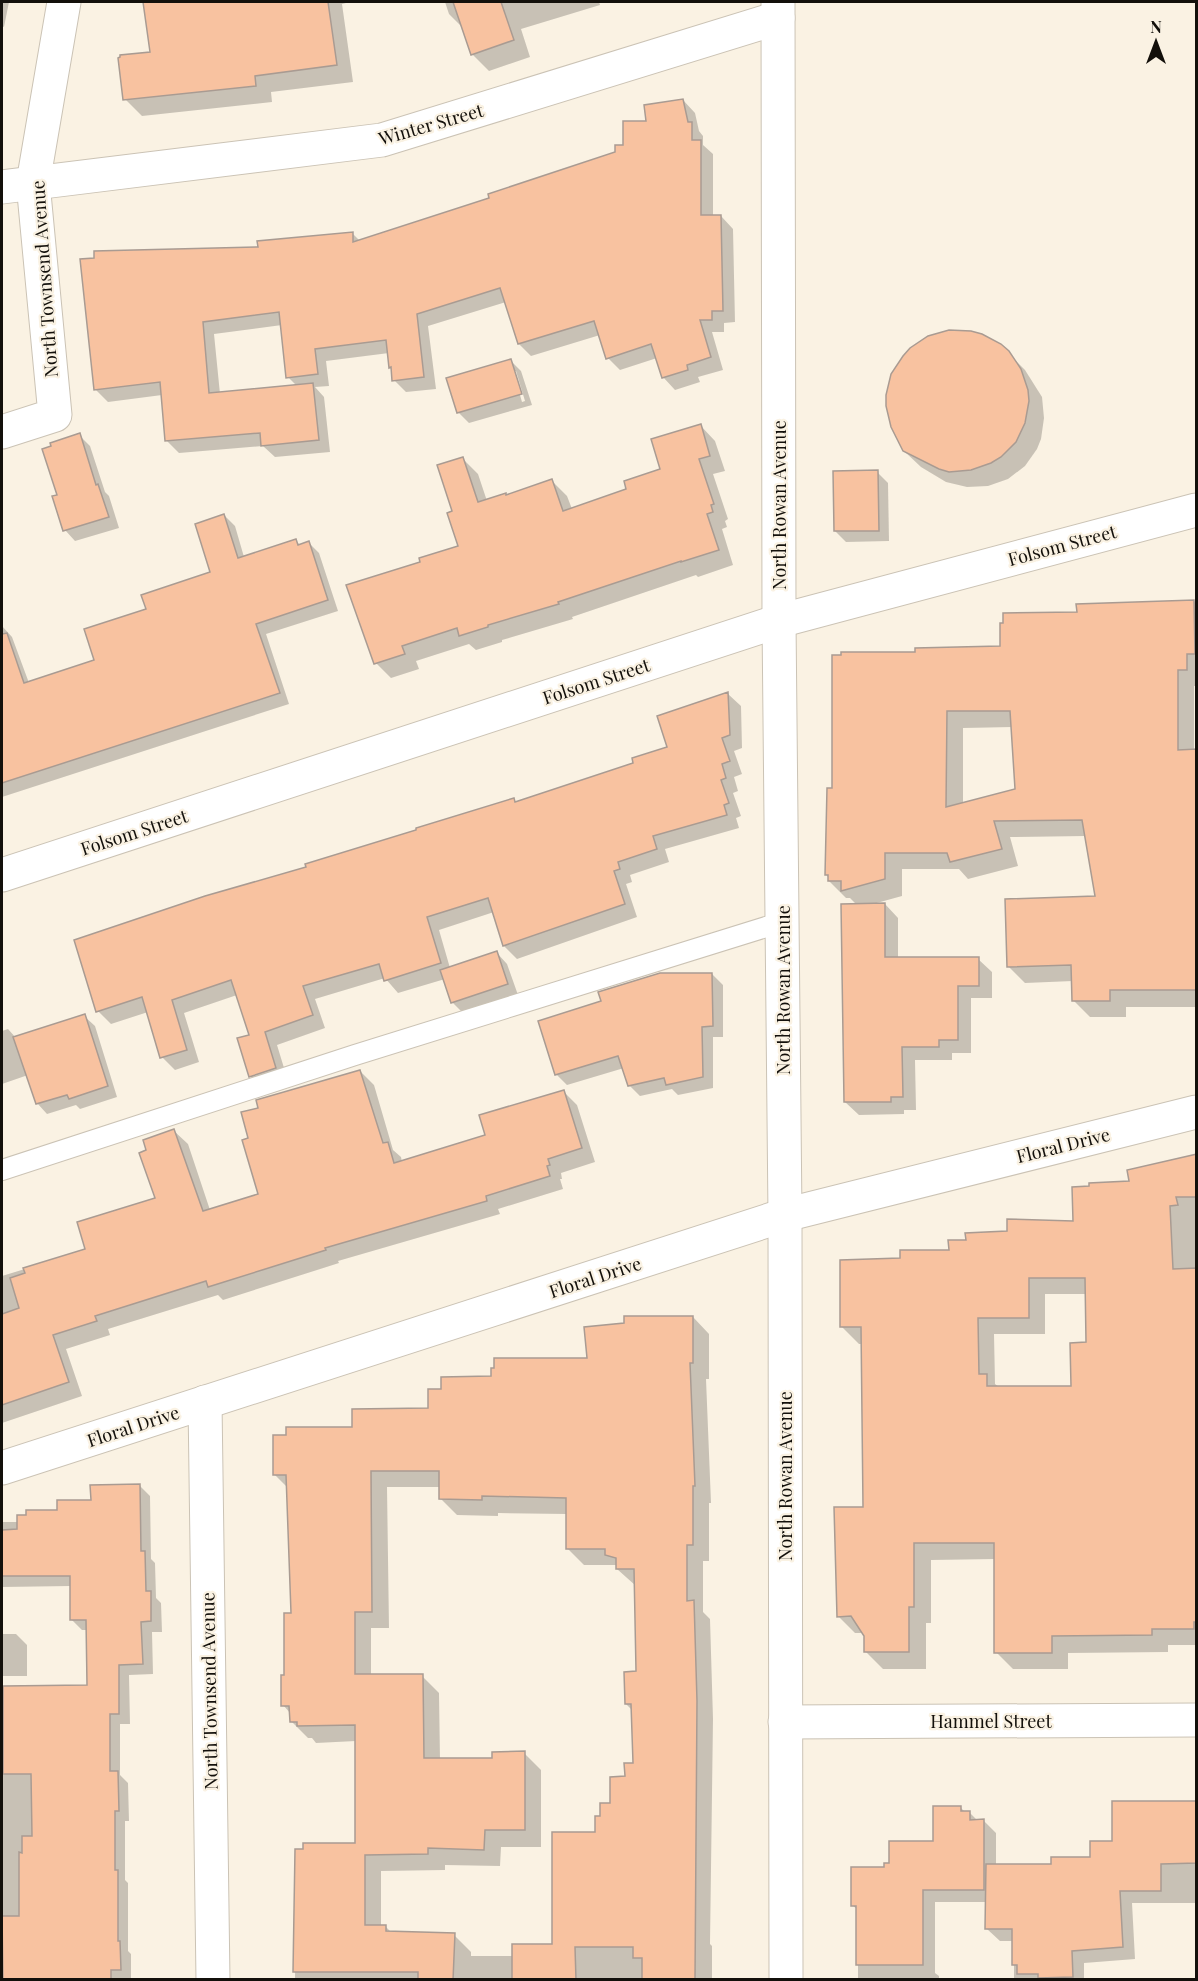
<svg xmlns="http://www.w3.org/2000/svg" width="1198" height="1981" font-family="'Playfair Display',serif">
<rect width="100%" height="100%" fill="#faf2e3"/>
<!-- shadow -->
<g fill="#0003" fill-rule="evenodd">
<path d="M2 2H9L4 27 2 26Z"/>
<path d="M145 2H350L342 4 353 82 271 92 272 102 142 116 125 99 151 54Z"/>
<path d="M445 2H599L600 5 521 29 530 57 489 71 472 54 463 28 449 14Z"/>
<path d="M683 100 695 113 699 131 703 136V145L713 154V216H721L733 229 735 322 724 323V332H712L723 370 698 377 700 382 675 390 663 377 657 358 620 370 608 358 600 335 531 356 519 344 506 302 428 326 436 389 406 392 394 380 389 353 326 361 329 386 315 387 324 397 330 452 275 457 263 446 179 453 167 441 162 395 108 402 95 389 260 248 352 233 360 241 491 199 616 153 625 147 648 123ZM282 325 288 377 297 386 220 394 214 334Z"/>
<path d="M1008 353 1025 370 1042 397 1044 418 1041 439 1037 449 1025 466 1008 479 988 486 967 487 946 482 921 467 904 451Z"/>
<path d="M510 360 521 371 532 405 469 423 458 412ZM513 371H516L525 401 522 402Z"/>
<path d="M700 425 715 441 725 471 713 474 728 519 725 521 727 527 722 529 733 565 698 577 696 575 572 617 573 619 502 640V642L476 650 469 644 416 661 419 669 391 678 376 663 422 563 460 547 454 512 463 459 478 474 487 501 507 496 552 481 567 496 572 509 628 490 662 470Z"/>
<path d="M79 435 90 446 105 492 109 496 119 528 75 541 65 530 59 496Z"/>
<path d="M877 472 888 483 889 541 846 542 835 531Z"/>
<path d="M224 515 235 526 244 557 296 541 301 546 309 543 319 553 338 611 266 634 289 704 2 797V626L12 637 29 683 96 661 148 610 212 573Z"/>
<path d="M1194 601 1196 604V686H1194V749H1196V1007H1126V1017H1090L1073 1000V981L1025 983 1008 966 1097 898 1086 836 1010 837 1018 866 968 879 959 869H902V896L873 904H885L898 918V959H978L992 972V998H971V1053H952V1060H915L916 1110H904V1114L859 1115 845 1102 857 905 850 898H846L829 881 827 874 834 789 917 653 1002 648 1078 614ZM1013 727 1017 790 963 804V728Z"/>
<path d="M728 694 741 706 742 748 734 751 742 774 734 777 738 791 733 793 741 816 736 818 739 828 665 849 669 862 630 875 632 882 626 884 637 917 517 959 504 946 494 912 439 930 450 968 497 953 507 964 518 995 463 1013 452 1002 445 979 398 993 385 978 315 999 325 1028 277 1045 288 1081 263 1089 250 1076 251 1036 237 995 184 1013 199 1062 175 1070 162 1057 148 1012 111 1024 98 1011 308 868 513 800 517 803 635 764 669 748Z"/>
<path d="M712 974 723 985V1037H713V1088L678 1095 672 1089 640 1096 629 1085 624 1068 567 1085 556 1074Z"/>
<path d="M84 1016 95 1026 117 1097 80 1109 76 1105 47 1114 37 1103 28 1075 2 1084V1031L8 1029 16 1038Z"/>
<path d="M360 1071 374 1085 393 1150 401 1157 402 1162 487 1136 563 1091 577 1105 595 1162 561 1173 562 1179H560L563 1189 498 1209 500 1214 338 1261 339 1263 223 1300 218 1295 108 1329 110 1335 66 1349 82 1396 2 1423V1276L87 1250 157 1199 174 1131 188 1144 210 1210 260 1195 250 1139 260 1109Z"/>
<path d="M1196 1157V1645H1168V1652L1068 1653V1669H1013L996 1652V1559L931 1560V1623H926V1669H883L866 1652 864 1633H855L838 1616 865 1508 862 1344H859L842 1327 902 1260 950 1252 967 1241 1008 1232 1075 1222 1131 1183ZM1045 1294H1087L1088 1344 1072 1387H999L995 1384 994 1334H1045Z"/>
<path d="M693 1317 709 1334V1379H706L711 1503H709V1561H703V1612L710 1619 713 1719 710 1944 712 1946V1980H295L296 1851 356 1844V1741L316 1743 312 1738H308L291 1721V1714L283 1705 292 1614 288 1488 274 1474 354 1429 430 1409 443 1391 493 1378 588 1359ZM387 1487H440V1498L457 1515 498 1516V1513L567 1514V1548L584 1565H617V1569L636 1586 637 1673 626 1704 632 1710 635 1764 612 1804 601 1817 554 1945 513 1956H471V1952L454 1935 392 1933 385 1926H381V1871L445 1870V1865L500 1866 501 1847H541V1770L524 1753 493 1759 440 1760 439 1693 422 1676 371 1675V1628H389Z"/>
<path d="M139 1485 150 1496 151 1559 155 1563 156 1598 161 1603 162 1632H152L153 1674 129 1675 130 1724H120V1775L128 1783 129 1821H125V1880L128 1883V1951L131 1954V1980H2V1753H4L89 1686 88 1630H82L71 1619V1586L2 1587V1522H18L92 1502Z"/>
<path d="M2 1634H16L27 1645V1676H2Z"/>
<path d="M1196 1802V1903H1132L1135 1959 1084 1963V1980H1014V1941H1000L987 1929V1902H935V1973L939 1976V1980H858V1910L852 1905 886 1869 935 1843 960 1807 965 1812H969L978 1821H984L996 1833V1866H1053L1092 1859 1113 1842Z"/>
</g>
<!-- building -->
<g fill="#f8c2a0" stroke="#a99b92" stroke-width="1.5" fill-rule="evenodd">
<path d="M143 2H328L337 65 255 76 256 86 123 100 118 58 120 57V55L150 52Z"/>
<path d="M453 2H501L514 40 471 55Z"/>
<path d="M683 99 688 122H692V140H701V215H721L723 311H712V320H700L711 357 687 365 688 370 662 378 651 344 606 359 594 321 518 344 500 288 417 314 424 377 392 381 391 367 389 368 386 340 315 349 318 374 286 378 279 312 203 322 209 393 313 383 319 440 261 446 260 433 165 441 160 382 94 390 80 259 94 258V251L258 247 257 241 353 232V242L489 198 488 194 615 152V145H623V121H646L644 105Z"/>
<path d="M949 330 971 331 982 334 1001 344 1009 351 1021 369 1028 390 1029 401 1025 423 1016 442 1001 457 991 463 971 470 949 472 939 469 903 451 891 427 886 406V395L891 374 903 356 910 348 928 336Z"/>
<path d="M511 359 522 394 457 413 446 378Z"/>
<path d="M701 424 710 456 699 459 714 504 711 505 713 512 707 514 719 550 681 562V561L558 602 559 604 488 625V627L459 636 457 628 402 646 405 654 374 664 346 585 420 562 419 558 458 546 447 513 452 511 437 465 463 457 478 502 506 493V495L552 479 563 511 626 489 624 481 660 469 651 439Z"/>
<path d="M80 433 96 485 98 484 109 517 63 531 52 496 57 495 42 449 51 446 50 443Z"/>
<path d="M878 470 879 531H834L833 471Z"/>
<path d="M224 514 238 558 296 539 298 545 309 541 328 600 256 624 280 693 2 783V634L7 633 24 683 94 660 84 629 146 609 141 595 210 572 195 524Z"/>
<path d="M1194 600 1195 654H1187V670H1178V750L1197 749V990H1110V1001H1072L1071 965 1007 967 1005 899 1095 896 1082 820 994 821 1002 849 950 862 947 853H885V879L841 891V881H828V875H825L827 788H832V655H841V652H915V648L1000 646V623H1003V613L1077 612 1076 604ZM947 711H1010L1015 789 946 807Z"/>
<path d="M728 692 730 735 722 738 730 761 722 764 726 778 721 780 729 803 724 805 727 815 653 836 657 849 618 862 620 869 614 871 625 904 503 946 488 898 427 917 441 963 384 981 379 964 303 986 313 1015 265 1032 276 1068 249 1077 237 1038 249 1035 231 980 172 1000 187 1050 160 1058 142 997 96 1012 74 940 205 896 306 867 305 864 416 830V828L514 798 515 802 633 763 632 758 667 747 657 716Z"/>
<path d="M885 903V957H979V986H958V1040H939V1047H902L903 1097H891V1102H844L841 904Z"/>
<path d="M497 951 508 984 451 1003 440 970Z"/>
<path d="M660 973H712L713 1026 702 1027 703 1077 666 1085 664 1078 628 1086 618 1056 555 1075 538 1021 601 1001 598 992Z"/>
<path d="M85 1014 108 1086 69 1099 67 1095 36 1104 13 1037Z"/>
<path d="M360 1070 383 1143 388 1142 394 1163 485 1135 479 1115 564 1090 582 1148 548 1159 550 1165 547 1166 550 1176 486 1196 487 1201 325 1248 326 1250 208 1287 206 1281 95 1316 97 1321 53 1335 69 1382 2 1405V1314L19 1308 10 1278 25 1273 23 1268 85 1249 77 1222 155 1198 139 1153 146 1150 143 1140 174 1129 203 1211 258 1194 242 1140 248 1138 241 1112 258 1108 256 1100Z"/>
<path d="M1197 1154V1197H1176L1178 1205 1170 1206 1173 1269 1197 1268V1622H1194V1629H1152V1635L1052 1636V1653H994V1543H914V1607H909V1652H864V1636L851 1616 837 1617 834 1507H863L861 1327H840V1260L900 1258V1250H949L948 1240H966L965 1233 1007 1231V1219L1073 1221 1072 1187 1089 1186V1183L1129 1181 1127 1170ZM1029 1278H1085L1086 1342 1070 1343 1071 1386H987V1374H979L978 1318H1029Z"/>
<path d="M624 1316H693V1363H690L695 1486H693V1545H687V1601L694 1600 697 1701 695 1980H642V1958H633V1947H575L576 1980H512V1944H552V1832H595V1816H600V1803H610V1777L625 1776 624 1763H633L631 1704H625L624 1672 636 1671 634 1569H616V1558L605 1555V1549H566V1498L482 1496V1500L439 1499V1471H371L372 1612H355V1674H423L424 1758H492V1752L525 1751V1830H485L484 1850 428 1848V1854L365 1855V1925H386V1931L455 1933 453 1980H418V1972H293L295 1849H303V1843H355V1725L297 1726V1722H290L289 1706H281V1675H284V1613H291L286 1475H273V1435H286V1427H352V1409L428 1408V1389H441V1377L491 1376V1368H494V1358H587L584 1327 624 1323Z"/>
<path d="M140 1484 141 1551H145L146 1591H151V1621L141 1622 143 1664 119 1665V1714H110V1771H118L119 1811H115V1870H118V1941H120L121 1970H111V1980H3L2 1916H19V1852L22 1853V1836H32L31 1774H3V1686L87 1685 86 1620H70V1576H2V1530L17 1529V1515H26V1510H57V1500H91L90 1485Z"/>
<path d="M1112 1801H1197V1863L1161 1864V1891H1120L1123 1947 1072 1951 1073 1977 1038 1978V1974H1017V1965H1012V1929H985L986 1864H1051V1857H1090V1841H1112Z"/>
<path d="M933 1806H961V1811H970V1820L984 1819V1890H923V1965H856V1906H851V1867H884V1863H889V1841H933Z"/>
</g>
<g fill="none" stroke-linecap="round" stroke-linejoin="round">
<!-- service casing -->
<g stroke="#cbc3b5" stroke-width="22">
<path id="service" d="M2 1170 355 1055 782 922"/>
</g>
<!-- minor casing -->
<g stroke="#cbc3b5" stroke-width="35">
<g id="minor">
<path d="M778 2 779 621 785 1215"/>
<path d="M2 187 382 140 778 18"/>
<path d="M2 432 55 415 33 183 64 2"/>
<path d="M2 875 779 621 1196 510"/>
<path d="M205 1402 213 1980"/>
<path d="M785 1722 1196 1720"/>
</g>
</g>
<!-- tertiary casing -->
<g stroke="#cbc3b5" stroke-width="35">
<g id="tertiary">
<path d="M785 1215 786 1980"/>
<path d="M2 1468 785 1215 1196 1112"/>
</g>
</g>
<!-- service -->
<use href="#service" stroke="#fff" stroke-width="20"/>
<!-- minor -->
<use href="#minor" stroke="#fff" stroke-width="33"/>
<!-- tertiary -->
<use href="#tertiary" stroke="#fff" stroke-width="33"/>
</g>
<g text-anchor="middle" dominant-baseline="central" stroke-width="4.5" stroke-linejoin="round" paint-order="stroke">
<!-- street labels -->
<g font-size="18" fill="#13100b" stroke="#faf2e3">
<text transform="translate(431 124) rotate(-16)">Winter Street</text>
<text transform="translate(44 279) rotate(-94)">North Townsend Avenue</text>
<text transform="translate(779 505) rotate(-90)">North Rowan Avenue</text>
<text transform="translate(1062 545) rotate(-15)">Folsom Street</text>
<text transform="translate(596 681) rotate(-18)">Folsom Street</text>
<text transform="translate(134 832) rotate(-18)">Folsom Street</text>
<text transform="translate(783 990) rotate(-90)">North Rowan Avenue</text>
<text transform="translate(1063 1145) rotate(-14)">Floral Drive</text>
<text transform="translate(595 1277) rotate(-18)">Floral Drive</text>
<text transform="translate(133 1426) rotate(-18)">Floral Drive</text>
<text transform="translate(785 1476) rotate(-90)">North Rowan Avenue</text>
<text transform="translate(209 1691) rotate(-91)">North Townsend Avenue</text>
<text x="991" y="1721">Hammel Street</text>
</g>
</g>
<!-- border -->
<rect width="1198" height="1981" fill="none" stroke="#13100b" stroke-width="6"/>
<!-- north arrow -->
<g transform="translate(1156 42)" stroke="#faf2e3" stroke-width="4.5" paint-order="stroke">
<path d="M0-4.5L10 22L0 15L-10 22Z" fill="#13100b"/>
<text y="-9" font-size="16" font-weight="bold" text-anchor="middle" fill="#13100b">N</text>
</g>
</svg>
